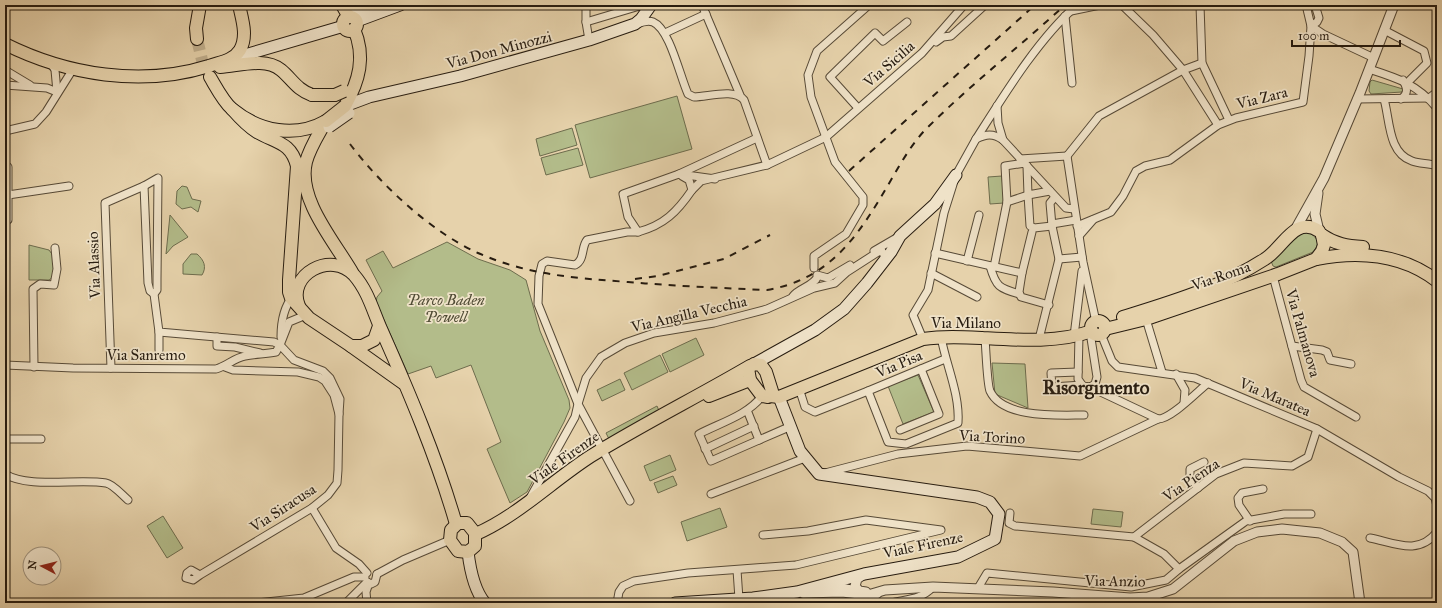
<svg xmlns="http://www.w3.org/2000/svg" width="1442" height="608" font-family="'IM FELL Great Primer',serif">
<rect width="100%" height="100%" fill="#e6d2ab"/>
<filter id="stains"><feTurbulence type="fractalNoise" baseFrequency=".005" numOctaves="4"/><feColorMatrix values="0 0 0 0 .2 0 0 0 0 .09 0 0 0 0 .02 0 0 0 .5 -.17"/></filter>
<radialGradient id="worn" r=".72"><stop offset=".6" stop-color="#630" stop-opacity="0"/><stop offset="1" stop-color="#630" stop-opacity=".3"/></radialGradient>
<!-- green -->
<g fill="#b3bc8a" stroke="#6d6c4d">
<path d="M1372 80 1403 89 1402 92 1371 94 1369 91 1370 82Z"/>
<path d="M677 96 692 149 590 178 575 125Z"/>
<path d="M572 128 577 145 540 156 536 139Z"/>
<path d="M578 148 583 165 546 175 541 158Z"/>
<path d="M1002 176 1004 203 990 204 988 177Z"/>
<path d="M182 186 187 187 192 199 201 201 198 212 191 207 182 209 176 204 177 191Z"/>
<path d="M170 215 188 237 173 246 166 254Z"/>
<path d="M1305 231C1316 236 1322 241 1313 252L1276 267 1273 266 1271 261 1297 234Z"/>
<path d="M447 242 478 259 510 270 526 280 540 331 569 400 570 408 564 422 527 492 510 503 487 449 501 442 471 365 436 378 431 366 408 374 376 302 377 297 382 291 366 260 383 251 393 268Z"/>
<path d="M29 245 49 250 54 257 53 277 49 280H29Z"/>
<path d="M191 254H197C204 260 207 267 202 275L183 274V264Z"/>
<path d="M696 338 704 355 670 372 662 354Z"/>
<path d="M660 355 668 372 632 390 624 373Z"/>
<path d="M992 363 1025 364 1028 408 995 394Z"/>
<path d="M918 375 934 412 903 424 888 386Z"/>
<path d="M620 379 625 390 602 401 597 390Z"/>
<path d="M657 406 660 413 609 439 606 433Z"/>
<path d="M670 455 676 470 650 481 644 466Z"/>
<path d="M673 476 677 485 658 493 654 483Z"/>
<path d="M720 508 727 527 687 541 681 522Z"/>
<path d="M1093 509 1123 512 1121 527 1091 524Z"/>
<path d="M163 516 183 548 167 558 147 526Z"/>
</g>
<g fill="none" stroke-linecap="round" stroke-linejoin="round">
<!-- primary-tunnel -->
<path stroke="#c0ae8c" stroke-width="12" stroke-dasharray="12 6" stroke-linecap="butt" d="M197 39 202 60 209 75"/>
<!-- minor casing -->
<g stroke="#574a37" stroke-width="9">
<g id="minor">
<path d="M586 5V22"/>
<path d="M702 5 740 95"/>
<path d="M1122 5 1153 35 1183 70 1218 125"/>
<path d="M1200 5 1202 63 1229 120"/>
<path d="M1306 5 1311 26 1317 22 1319 18 1315 5"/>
<path d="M1071 11 1100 5"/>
<path d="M1065 16 1072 83"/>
<path d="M637 24C642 22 648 20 653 22 670 29 680 77 688 94L694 97C708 97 734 88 744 100L767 165"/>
<path d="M1384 30 1424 51 1427 63 1408 82"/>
<path d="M665 33 706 14"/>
<path d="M589 40 586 22 643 5"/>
<path d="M936 42 943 37 951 36 985 5"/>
<path d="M50 62 55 70 57 92"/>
<path d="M1369 69C1397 78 1417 84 1437 108"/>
<path d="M5 70 30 85"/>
<path d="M5 85 47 88 57 92"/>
<path d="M1357 99 1429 98 1437 92"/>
<path d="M1384 99C1390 120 1388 153 1412 161 1420 164 1429 163 1437 166"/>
<path d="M1401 99C1409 93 1407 88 1403 80"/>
<path d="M997 106 998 123 1003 140"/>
<path d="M858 108 830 77 875 33 883 41 907 22"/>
<path d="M5 131 35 124 46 112 73 69"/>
<path d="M976 139C1004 95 1038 39 1077 5"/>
<path d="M1067 156 1083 262 1096 322"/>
<path d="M1067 156 1099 116 1183 70 1202 63"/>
<path d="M1020 159 1067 156"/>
<path d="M1027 166 1028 195 1050 191"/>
<path d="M679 174 757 138"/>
<path d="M144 186 148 283 150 291 154 294"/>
<path d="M692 190 701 181 767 165 826 137 922 53 964 5"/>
<path d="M8 195 69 186"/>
<path d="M1007 202 1028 195 1030 226 1034 228 1052 226 1050 203 1055 197"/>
<path d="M5 221 8 220V167"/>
<path d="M1052 224 1076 220"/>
<path d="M1077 226 1111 212 1123 196 1136 171 1145 166 1170 160 1218 125 1236 118 1303 102 1309 56 1311 26 1323 34 1374 58"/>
<path d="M638 232C664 225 677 212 692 190L689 180 682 176"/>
<path d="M1079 236 1093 220"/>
<path d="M874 251 898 237"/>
<path d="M935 253 1022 273 1019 292 1021 297 1049 305"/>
<path d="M1059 259 1082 257"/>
<path d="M967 261 979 215"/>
<path d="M990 266C996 287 999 288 1019 294"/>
<path d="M994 267 1007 202 1005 166 1025 163"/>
<path d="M814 268V256L846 234 863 205V197L835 162 811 97 808 75 817 51 869 5"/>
<path d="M931 273 977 297"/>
<path d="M1022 273 1032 232"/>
<path d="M817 275 828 278 850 265"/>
<path d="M1273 276 1301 380 1304 387 1356 417"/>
<path d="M793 296C799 288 814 286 818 276"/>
<path d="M1146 319 1162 372"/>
<path d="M159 332V350"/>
<path d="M1101 334 1112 361 1118 367 1195 378 1317 429 1399 477 1428 491 1435 498 1437 506"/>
<path d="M1079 335 1078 379 1083 386 1090 387 1095 384 1097 377 1090 332"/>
<path d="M1074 336 1082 271"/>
<path d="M217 337V346L235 347 260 353"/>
<path d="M281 337C281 322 283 308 293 296"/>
<path d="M941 337C946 365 960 394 958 423L906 444 888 442 868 391 945 359"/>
<path d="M923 339 913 315 928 290 944 213 956 175 976 139C986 134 993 133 1003 140L1066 208 1074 209"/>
<path d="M985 339C986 349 987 384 990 391 1003 419 1059 415 1084 415"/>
<path d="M1039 339 1059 259 1052 226"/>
<path d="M1292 346 1322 350 1327 352 1330 360 1351 364"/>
<path d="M5 365 73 368 216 369C227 366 234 358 245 356 255 354 265 354 276 352L280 345 289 322 306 315"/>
<path d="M34 367 33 289 40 284 54 285 57 269 55 248"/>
<path d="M111 368 105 203 144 186 158 178 157 279V290L154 294 159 332 274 342 280 345 294 360 323 371 330 378 340 399 339 414"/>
<path d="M1078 372 1051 373 1052 387 1082 385"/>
<path d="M1176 374 1185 390 1184 403"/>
<path d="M1090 387 1158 419"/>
<path d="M799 388 805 407 815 412 868 391"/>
<path d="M747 410 759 440 711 461 699 434C720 423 748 415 762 396"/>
<path d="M900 430 939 414 921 369"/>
<path d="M5 439H41"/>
<path d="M759 440 789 427"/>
<path d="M705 449 754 426"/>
<path d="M825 473 898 454 967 446 1080 456 1158 419C1171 419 1197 392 1208 383"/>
<path d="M5 474C29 489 79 478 106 483 113 484 122 495 128 500"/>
<path d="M1198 488 1190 478V469L1204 462"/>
<path d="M711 494 805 458"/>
<path d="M530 498 575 417 578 404 538 304 539 276 542 264 547 261 575 265C585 260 581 247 587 240L627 232H638L628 217 623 194 679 174 715 179"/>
<path d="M630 501 578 404 586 378 601 357 625 343 654 333 714 323 767 309 814 288 835 283 847 272 878 252 882 251 886 259"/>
<path d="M312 508 336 548 359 564 367 573"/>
<path d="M1010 513 1009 523 1015 526 1134 537"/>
<path d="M1250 521 1239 505 1238 498 1242 493 1263 489"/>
<path d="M1370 538C1395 543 1418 556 1437 532"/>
<path d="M1179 569 1246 521 1284 514H1311"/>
<path d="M737 570 739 599"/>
<path d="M377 574 403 560 450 540"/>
<path d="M200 575 193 580 186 578 187 573 191 570 200 575 312 508 328 495 337 483 338 470 339 414 334 395 325 381 319 377 298 372 233 370 225 367"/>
<path d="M367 582 371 584 375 582 377 574"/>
<path d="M830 585 857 590"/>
<path d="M978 588 987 573 1131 587 1166 580 1179 569 1164 554 1134 537 1216 474 1244 463 1292 466 1308 457 1317 429"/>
<path d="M257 603 304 598 354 577H365"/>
<path d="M346 603 367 582"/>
<path d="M367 603 366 592 369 583"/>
<path d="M617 603 619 592 623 586 634 581 688 573 796 565 941 530 866 520 808 531 763 535"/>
<path d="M864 603 878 594"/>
<path d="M891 603C907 599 921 600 933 587"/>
</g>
</g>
<!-- tertiary casing -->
<g stroke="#574a37" stroke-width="11">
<g id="tertiary">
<path d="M1318 193 1315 214 1319 231"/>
<path d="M1295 230 1324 178 1360 93 1394 5"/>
<path d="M863 575 857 579 855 586 859 591 866 592"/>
<path d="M803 593 842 592 868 595 885 590 933 587 1053 592 1130 598 1148 597 1173 589 1234 541 1257 532 1282 529 1320 533 1342 542 1353 552 1360 603"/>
</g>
</g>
<!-- secondary casing -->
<g stroke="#271c10" stroke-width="13">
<g id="secondary">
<path d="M350 5 360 12H375"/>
<path d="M357 21 400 5"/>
<path d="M231 59 344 26"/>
<path d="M345 106 369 97 460 76 589 40 635 24 641 19 651 5"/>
<path d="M754 364 815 330 844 309 867 283 891 252 900 236 935 204 956 175"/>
<path d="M468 552C470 569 474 590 485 603"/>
<path d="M675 603 753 598 797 592 864 574 958 557 995 539 999 514 990 502 977 497 819 474 800 451 779 397"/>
</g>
</g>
<!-- primary casing -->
<g stroke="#271c10" stroke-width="14">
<g id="primary">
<path d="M342 5 349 17"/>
<circle cx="350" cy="24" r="7"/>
<path d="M197 39 196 28 200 5"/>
<path d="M5 44C67 75 142 87 209 66 220 62 233 61 240 50 248 36 242 19 239 5"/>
<path d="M220 67C239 66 265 57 281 70 292 79 297 90 312 95"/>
<path d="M210 77C216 87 223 101 232 109 260 132 296 138 326 121"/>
<path d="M345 106C359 81 366 57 354 29"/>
<path d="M232 109C239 117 247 126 257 132 276 143 291 142 297 166L289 280V292L291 298 309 318 351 346 403 383"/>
<path d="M326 121C319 134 310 147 306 162 297 199 334 241 352 272"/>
<path d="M1322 235C1335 244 1347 246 1363 247"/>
<path d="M1316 259C1358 251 1402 254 1437 281"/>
<path d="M299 306C286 275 331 250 354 275 368 291 373 311 381 329 409 392 437 458 456 524"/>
<path d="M1123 317C1171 302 1222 287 1265 259 1283 248 1295 215 1319 231"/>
<circle cx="1098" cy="328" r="7"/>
<path d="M1105 329 1146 319 1278 274 1316 259 1322 251 1324 245 1322 235"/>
<path d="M351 346H362L374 340 379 326"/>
<path d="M754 364 761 365 766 372 772 391 768 397 762 396 750 380 748 368Z"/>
<path d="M709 396 750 380"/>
<path d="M770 396 779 397 923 339C943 336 962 337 982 338 1018 340 1058 343 1092 331"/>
<path d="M458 523H467L475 533V546L468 552 458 551 450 540 451 530Z"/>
<path d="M476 534C519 515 552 481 591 456 643 424 697 397 750 366"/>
</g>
</g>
<!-- minor -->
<use href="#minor" stroke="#efe2c8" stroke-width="7"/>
<!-- tertiary -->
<use href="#tertiary" stroke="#efe2c8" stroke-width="9"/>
<!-- secondary -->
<use href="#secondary" stroke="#efe2c8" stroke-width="11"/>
<!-- primary -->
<use href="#primary" stroke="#e6d2ab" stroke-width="12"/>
<!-- rail -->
<g stroke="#271c10" stroke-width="2" stroke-dasharray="7 7" stroke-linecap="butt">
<path d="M350 144C380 184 431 232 478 253 528 275 574 278 628 282 674 286 720 288 767 290 832 279 860 233 891 180 901 163 911 145 925 130 969 86 1019 47 1065 5"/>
<path d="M849 171 1035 5"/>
<path d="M635 279 658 276 724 259 770 235"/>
</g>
<!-- secondary-bridge casing -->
<g stroke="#271c10" stroke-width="13" stroke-linecap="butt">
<path id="secondary-bridge" d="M329 127 349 113"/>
</g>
<!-- primary-bridge casing -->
<g stroke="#271c10" stroke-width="14" stroke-linecap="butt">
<g id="primary-bridge">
<path d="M312 95H335L344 91"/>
<path d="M326 121 345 106"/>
</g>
</g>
<!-- secondary-bridge -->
<use href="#secondary-bridge" stroke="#efe2c8" stroke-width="11"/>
<!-- primary-bridge -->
<use href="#primary-bridge" stroke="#e6d2ab" stroke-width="12"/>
</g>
<g text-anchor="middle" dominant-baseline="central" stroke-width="3.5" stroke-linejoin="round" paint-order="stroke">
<!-- street labels -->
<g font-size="15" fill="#271c10" stroke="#efe2c8">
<text transform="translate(499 50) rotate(-15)">Via Don Minozzi</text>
<text transform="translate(889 64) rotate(-41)">Via Sicilia</text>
<text transform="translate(1262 98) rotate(-14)">Via Zara</text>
<text transform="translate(94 265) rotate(-92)">Via Alassio</text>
<text transform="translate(1221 276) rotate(-19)">Via Roma</text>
<text transform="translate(689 314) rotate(-13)">Via Angilla Vecchia</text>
<text x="966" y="323">Via Milano</text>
<text transform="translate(1303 333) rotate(74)">Via Palmanova</text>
<text x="146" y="355">Via Sanremo</text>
<text transform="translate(899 364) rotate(-23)">Via Pisa</text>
<text transform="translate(1275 397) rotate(23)">Via Maratea</text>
<text transform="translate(992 437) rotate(3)">Via Torino</text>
<text transform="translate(564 458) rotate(-35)">Viale Firenze</text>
<text transform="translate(1191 480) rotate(-34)">Via Pienza</text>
<text transform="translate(283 508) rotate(-33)">Via Siracusa</text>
<text transform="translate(923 545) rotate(-12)">Viale Firenze</text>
<text transform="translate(1115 581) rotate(1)">Via Anzio</text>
</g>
<!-- park labels -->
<g font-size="15" font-style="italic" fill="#514c35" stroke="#efe2c8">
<text x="446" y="300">Parco Baden<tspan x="446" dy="17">Powell</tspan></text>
</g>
<!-- district labels -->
<g font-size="19" font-weight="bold" fill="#271c10" stroke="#efe2c8">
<text x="1096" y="387">Risorgimento</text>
</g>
</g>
<!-- margin -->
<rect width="1442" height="608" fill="none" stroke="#e6d2ab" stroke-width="20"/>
<rect x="6" y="6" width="1430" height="596" fill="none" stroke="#271c10" stroke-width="2"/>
<rect x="10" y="10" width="1422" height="588" fill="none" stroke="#271c10"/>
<!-- north arrow -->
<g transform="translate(42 566) rotate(277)"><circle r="19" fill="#efe2c8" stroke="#9f937e"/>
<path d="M0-3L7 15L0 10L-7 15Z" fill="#8f2418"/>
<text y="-6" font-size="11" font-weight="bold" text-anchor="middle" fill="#271c10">N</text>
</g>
<!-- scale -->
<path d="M1292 40v6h108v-6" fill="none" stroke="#271c10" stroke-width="2"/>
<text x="1298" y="40" font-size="12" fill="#271c10" stroke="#efe2c8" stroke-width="3" paint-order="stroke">100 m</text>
<rect width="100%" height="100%" filter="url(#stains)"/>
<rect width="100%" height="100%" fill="url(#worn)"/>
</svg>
